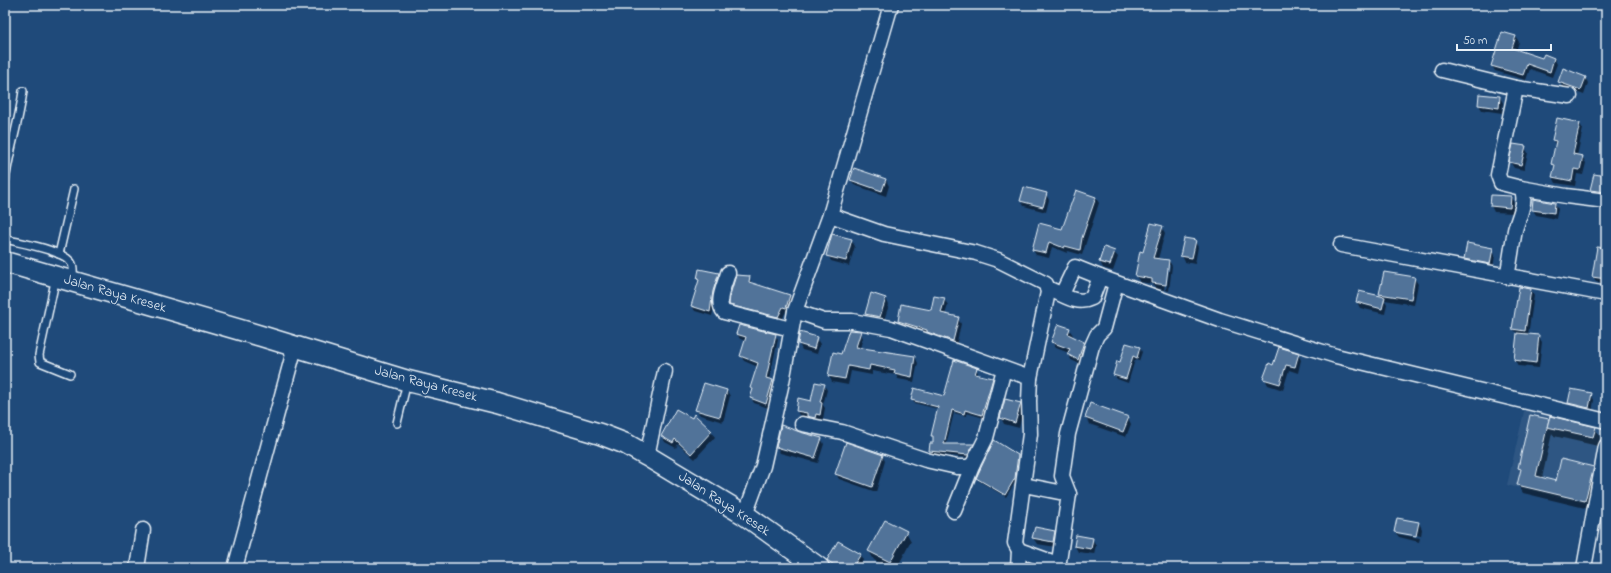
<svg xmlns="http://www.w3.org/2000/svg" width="1611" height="573" font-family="'Indie Flower',sans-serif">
<rect width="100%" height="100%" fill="#1f4a7a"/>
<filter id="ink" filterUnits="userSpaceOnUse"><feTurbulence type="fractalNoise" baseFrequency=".025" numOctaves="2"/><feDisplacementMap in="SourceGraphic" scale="8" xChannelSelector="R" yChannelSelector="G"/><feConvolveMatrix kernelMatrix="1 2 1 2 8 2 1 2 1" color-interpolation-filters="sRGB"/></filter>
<g filter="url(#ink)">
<!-- built -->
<path fill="#2e5683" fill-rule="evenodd" d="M1526 403 1606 422 1588 504 1507 485ZM1551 412 1597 422 1593 437 1547 427 1537 472 1518 468 1530 415 1549 419ZM1562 459 1595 467 1591 485 1557 478ZM1520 472 1588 488 1585 501 1517 485Z"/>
<!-- shadow -->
<g fill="#0007">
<path d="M1516 37 1519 42 1516 51 1543 60 1554 58 1557 64 1552 77 1530 69 1526 80 1495 71 1492 66Z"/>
<path d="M1585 77 1588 83 1584 95 1563 87 1559 82Z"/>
<path d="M1500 97 1503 103 1502 113 1482 110 1479 105Z"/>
<path d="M1558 119 1579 123 1583 129 1577 156 1582 157 1586 163 1583 175 1577 174 1575 186 1556 183 1553 177 1555 168 1553 164 1556 146 1553 140Z"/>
<path d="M1525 147 1528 153 1524 170 1514 168 1510 162Z"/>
<path d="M854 170 886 180 889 186 886 196 854 185 851 180Z"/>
<path d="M1595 175 1606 178V197L1594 196 1591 190Z"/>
<path d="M1077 191 1096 198 1099 203 1082 255 1068 251 1067 253 1052 247 1049 258 1036 255 1033 250 1063 231Z"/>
<path d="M1046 194 1049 200 1046 212 1024 206 1021 201Z"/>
<path d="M1511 197 1514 203 1513 213 1494 212 1491 206Z"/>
<path d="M1555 204 1558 209 1556 219 1536 215 1533 210Z"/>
<path d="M1162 227 1165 233 1158 259 1169 261 1172 266 1169 291 1166 290 1170 265H1168L1164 290 1156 289 1153 284 1140 282 1136 276 1143 253Z"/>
<path d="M851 240 855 246 849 266 831 261 828 255Z"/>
<path d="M1195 241 1198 247 1195 264 1185 262 1182 256Z"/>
<path d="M1492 249 1495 255 1493 269 1468 265 1465 259Z"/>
<path d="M1606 249V284L1596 282 1593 277Z"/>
<path d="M1114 252 1118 257 1113 271 1103 268 1100 262Z"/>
<path d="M718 274 721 279 716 296 712 316 695 311 692 306 699 282 698 279Z"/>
<path d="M749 277 752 284 789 296 793 301 789 312 786 311 781 322 734 310 730 304Z"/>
<path d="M1414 278 1418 284 1414 305 1385 300 1387 304 1385 314 1360 308 1357 302 1383 298 1380 294Z"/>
<path d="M1531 290 1534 296 1528 335 1538 336 1542 342 1539 368 1518 366 1515 360 1518 334 1513 329Z"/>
<path d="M886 299 889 305 883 323 869 319 866 314Z"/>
<path d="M944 299 948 305 945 315 958 318 961 324 956 346 902 327 899 321 932 312Z"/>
<path d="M1069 329 1073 335 1072 337 1084 343 1087 349 1082 365 1071 360 1069 353 1056 348 1052 342Z"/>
<path d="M860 332 863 338 860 348 915 357 918 363 914 382 898 379 896 375 872 371V375L851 371 848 385 832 382 829 376 842 355Z"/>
<path d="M737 334 775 335 778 340 769 380 772 381 775 386 768 408 754 403 751 398 753 391 751 388 758 367 744 361 741 356 746 341 740 339Z"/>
<path d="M816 338 820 344 817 354 802 350 799 344Z"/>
<path d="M1140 348 1142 352 1139 361 1135 360 1128 383 1117 379 1114 375 1121 364Z"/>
<path d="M1298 354 1301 360 1298 373 1289 370 1283 390 1268 385 1265 379 1274 366Z"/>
<path d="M976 369 978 372 977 375 992 379 994 382 984 418 967 413 966 416 954 413 946 445H973L975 448 970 458 932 454 930 451 933 444 934 439 932 436 938 409 914 403 912 399 944 398Z"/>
<path d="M824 385 827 390 823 405 825 408 823 419H819L818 422 810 421 808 417 799 415 797 411 811 402Z"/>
<path d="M727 391 730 396 723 422 700 415 696 409Z"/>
<path d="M1591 394 1594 400 1592 413 1572 409 1569 403Z"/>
<path d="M1020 404 1023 410 1019 428 1004 424 1001 418Z"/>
<path d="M1086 418H1128L1131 424 1126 437 1089 424Z"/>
<path d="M1549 420 1550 421 1595 428 1600 437 1598 446 1554 436 1552 433 1542 478 1557 482 1593 468 1598 476 1589 509 1523 493 1518 485 1521 472 1519 468Z"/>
<path d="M711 432 715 437 695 459 678 444 676 448 665 442 662 436Z"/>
<path d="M821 438 824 444 818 463 780 453 777 447Z"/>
<path d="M882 455 885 461 876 492 839 479 836 474Z"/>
<path d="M1018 456 1019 459 1016 481 1006 497 979 481 978 478Z"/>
<path d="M1419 523 1422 529 1421 536 1398 531V534L1420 538 1419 542 1399 537 1395 532Z"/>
<path d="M906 532 911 541 897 568H890L874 560 869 551Z"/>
<path d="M1054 532 1058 538 1056 547 1037 544 1033 538Z"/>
<path d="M1092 539 1096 545 1094 554 1078 552 1075 546Z"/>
<path d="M860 555 863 560 859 568H835L828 560Z"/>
<path d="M1029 564 1041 568H1028Z"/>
<path d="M1383 564 1406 567V568H1383Z"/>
</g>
<!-- building -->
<g fill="#517399" stroke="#e8f1f8">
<path d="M1502 32 1516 36 1512 48 1542 58 1544 54 1554 58 1550 72 1527 64 1523 75 1491 66Z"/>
<path d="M1563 68 1586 77 1581 90 1558 82Z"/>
<path d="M1479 94 1500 96 1499 108 1478 105Z"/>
<path d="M1557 118 1580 123 1573 154 1583 156 1580 170 1574 169 1572 181 1552 177 1555 165 1551 164 1556 141 1552 140Z"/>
<path d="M1513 144 1526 146 1521 165 1509 162Z"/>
<path d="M854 168 886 179 882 191 850 180Z"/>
<path d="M1594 174 1606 176V192L1590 190Z"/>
<path d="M1024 187 1047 193 1043 207 1020 201Z"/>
<path d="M1076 190 1096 197 1082 238 1080 250 1065 246 1064 248 1049 242 1046 253 1032 250 1039 223 1062 229Z"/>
<path d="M1491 195 1511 196 1510 208 1490 206Z"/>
<path d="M1533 199 1555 203 1554 213 1532 210Z"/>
<path d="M1151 223 1163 226 1153 258 1169 260 1166 285 1152 283V279L1135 276 1140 251 1143 252Z"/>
<path d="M832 234 852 239 846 261 826 256Z"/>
<path d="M1184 238 1196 240 1192 258 1180 256Z"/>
<path d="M1467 243 1493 248 1490 264 1464 259Z"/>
<path d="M1104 247 1115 251 1110 265 1099 262Z"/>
<path d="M1597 247 1606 248V279L1592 277Z"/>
<path d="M699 269 719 273 713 291 710 312 691 306 699 280 697 279Z"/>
<path d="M1384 272 1415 277 1411 299 1379 294Z"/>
<path d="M736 275 750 276 749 282 790 295 786 308 783 307 778 317 729 305 730 295Z"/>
<path d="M1519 287 1531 289 1525 331 1512 329Z"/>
<path d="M1359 291 1385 297 1382 309 1356 302Z"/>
<path d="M871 293 886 298 880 317 865 314Z"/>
<path d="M934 296 945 298 941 313 959 317 953 341 927 332V330L898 321 901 304 931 310Z"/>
<path d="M1058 324 1070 328 1068 334 1084 342 1078 360 1067 354 1070 349 1051 342Z"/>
<path d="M739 325 776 334 766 378 773 380 766 404 750 398 753 389 750 388 758 363 740 356 746 337 736 334Z"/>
<path d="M849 330 861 331 856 347 915 356 912 377 894 373 895 370 870 365 869 370 848 366 845 379 828 376 833 352 841 354Z"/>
<path d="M800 332 817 337 814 349 798 344Z"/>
<path d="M1517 333 1539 335 1536 363 1514 360Z"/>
<path d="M1126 343 1140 347 1137 358 1133 356 1126 379 1113 375 1117 361 1120 362Z"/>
<path d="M1279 347 1299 353 1295 367 1286 365 1280 384 1263 379 1269 363 1273 365Z"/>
<path d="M954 360 977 368 975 374 993 378 982 415 965 410 964 414 952 410 944 444H974L968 455 929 451 930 443H933V436H931L938 407 911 400 914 388 944 396Z"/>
<path d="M815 382 825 384 820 402 822 403 820 415 816 414 815 418 807 416V413L796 411 798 398 811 401Z"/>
<path d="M704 383 727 390 720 417 695 410Z"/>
<path d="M1571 389 1592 393 1589 408 1568 403Z"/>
<path d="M1005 399 1021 403 1015 423 1000 418Z"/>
<path d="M1090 403 1129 417 1123 432 1085 418Z"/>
<path d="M676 409 692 418 694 414 712 431 691 454 675 439 673 443 661 436Z"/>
<path d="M1530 415 1549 419 1536 476 1556 481 1561 459 1594 467 1585 501 1517 485 1521 469 1518 468Z"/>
<path d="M1550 416 1596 427 1593 437 1547 427Z"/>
<path d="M781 425 800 432 822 438 815 458 776 447Z"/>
<path d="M994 440 1018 455 1015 478 1005 495 976 478Z"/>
<path d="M846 442 883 455 872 487 835 474Z"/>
<path d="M1397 518 1419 522 1416 536 1394 532Z"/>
<path d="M885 520 907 531 890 562 868 551Z"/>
<path d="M1035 527 1055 531 1053 542 1032 538Z"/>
<path d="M1076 535 1093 538 1091 549 1074 546Z"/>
<path d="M838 541 861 554 852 568H838L827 560Z"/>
</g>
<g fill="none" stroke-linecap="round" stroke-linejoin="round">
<!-- service casing -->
<g stroke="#e8f1f8" stroke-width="10">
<g id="service">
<path d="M5 182C9 151 19 122 23 91"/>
<path d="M5 239C19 243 66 250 72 264 74 268 73 275 73 280"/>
<path d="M59 254 74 189"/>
<path d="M56 277 39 355 40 362 70 374"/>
<path d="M397 423 407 382"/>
</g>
</g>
<!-- minor casing -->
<g stroke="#e8f1f8" stroke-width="17">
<g id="minor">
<path d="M1442 70 1516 88 1570 96"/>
<path d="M1521 188 1566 196 1606 201"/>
<path d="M830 215 884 234 976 253 998 260 1046 284 1048 292 1030 378"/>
<path d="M1341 245 1606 294"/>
<path d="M728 273C725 284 715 302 724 312L791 329"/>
<path d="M1507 277C1510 262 1512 246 1515 230 1518 218 1528 200 1521 188L1501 183 1498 175 1516 88"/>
<path d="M1047 288C1063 294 1076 306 1092 298L1100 277 1220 320 1336 356 1606 421"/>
<path d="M1062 294 1075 267 1100 277"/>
<path d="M795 311 824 321H852L891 328 1030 378 1029 401 1030 434 1015 543 1019 550 1058 564"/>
<path d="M802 424 842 432 926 460 957 467H968L973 464 986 438 1004 369"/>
<path d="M647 456 665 371"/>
<path d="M1024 485 1069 494"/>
<path d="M954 511 973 464"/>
<path d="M745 515 763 466 782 382 795 311 830 215 891 5"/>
<path d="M137 568 143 530"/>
<path d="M235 568 295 347"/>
<path d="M797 568 803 558"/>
<path d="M1018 568 1019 550"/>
<path d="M1058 568 1069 494 1062 476 1068 434 1092 346 1097 335 1104 328 1116 283"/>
<path d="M1584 568 1606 446"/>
</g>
</g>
<!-- secondary casing -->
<g stroke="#e8f1f8" stroke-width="23">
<path id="secondary" d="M5 262 261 336 408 381 497 403 600 434 626 444 647 456 745 515 819 568"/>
</g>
<!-- service -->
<use href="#service" stroke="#1f4a7a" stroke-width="7"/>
<!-- minor -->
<use href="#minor" stroke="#1f4a7a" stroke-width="14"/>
<!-- secondary -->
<use href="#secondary" stroke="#1f4a7a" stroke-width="20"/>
</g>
</g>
<g text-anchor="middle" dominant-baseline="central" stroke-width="3" stroke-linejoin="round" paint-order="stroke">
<!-- street labels -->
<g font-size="14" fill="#e8f1f8" stroke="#1f4a7a">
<text transform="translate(115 294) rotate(16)">Jalan Raya Kresek</text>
<text transform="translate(426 384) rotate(15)">Jalan Raya Kresek</text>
<text transform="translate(724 504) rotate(33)">Jalan Raya Kresek</text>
</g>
</g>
<!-- margin -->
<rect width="1611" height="573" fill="none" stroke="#1f4a7a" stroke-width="20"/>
<rect x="10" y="10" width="1591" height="553" fill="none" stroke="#e8f1f8" stroke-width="1.5" filter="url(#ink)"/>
<!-- scale -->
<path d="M1457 44v6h94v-6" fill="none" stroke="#e8f1f8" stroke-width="2"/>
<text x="1463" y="44" font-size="12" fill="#e8f1f8" stroke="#1f4a7a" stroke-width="3" paint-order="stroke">50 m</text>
</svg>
